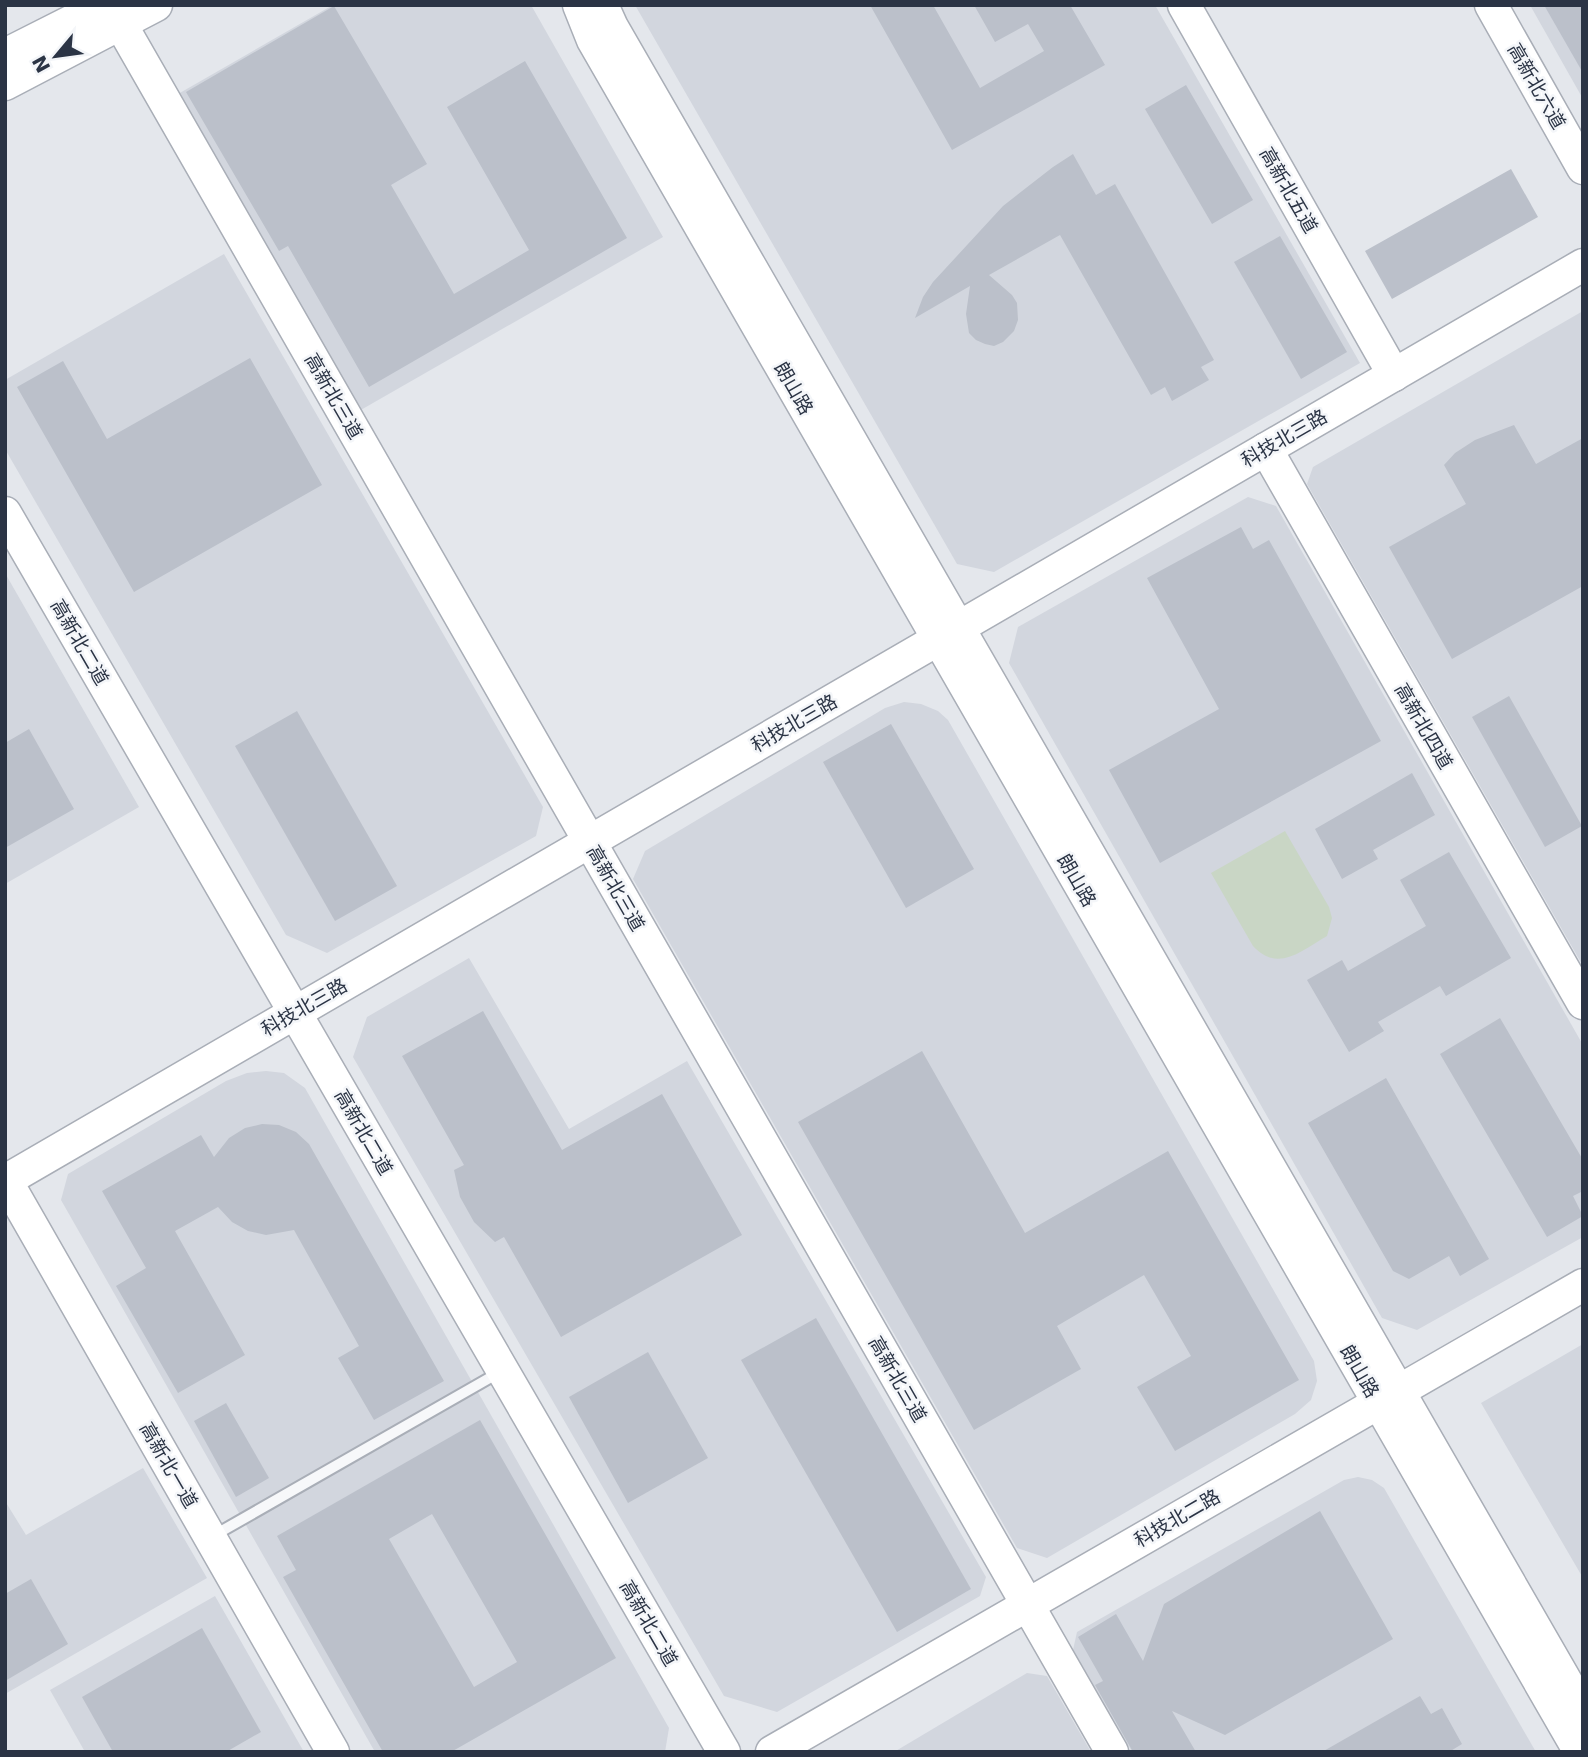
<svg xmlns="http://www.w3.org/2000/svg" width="1588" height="1757" font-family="'DejaVu Sans','Noto Sans SC',sans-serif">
<rect width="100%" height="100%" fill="#e4e7ec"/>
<!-- built -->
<g fill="#d2d6de">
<path d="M333 5H531L663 237 359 411 178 94Z"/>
<path d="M635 5H1155L1360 363 994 572 957 564Z"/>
<path d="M1530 5H1583V99Z"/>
<path d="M224 254 543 807 536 836 327 953 286 935 5 449V380Z"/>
<path d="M1583 311V966L1307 484 1313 467Z"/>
<path d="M1248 497 1276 506 1583 1045V1237L1417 1330 1382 1318 1009 663 1018 627Z"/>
<path d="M5 573 139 807 5 884Z"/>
<path d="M904 702 921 704 938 711 948 720 1314 1361 1317 1381 1311 1400 1295 1414 1047 1558 1017 1548 633 879 645 851 885 708Z"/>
<path d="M469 958 569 1129 687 1061 986 1577 980 1596 777 1712 724 1696 353 1057 367 1017Z"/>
<path d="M266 1071 284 1073 305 1088 669 1728 665 1752H375L61 1200 68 1174 226 1081 247 1073Z"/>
<path d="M1583 1344V1578L1481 1403Z"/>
<path d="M143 1468 207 1578 5 1694V1501L26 1535Z"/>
<path d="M1358 1477 1372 1480 1384 1488 1536 1752H1132L1073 1650 1077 1632 1344 1480Z"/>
<path d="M215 1596 304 1752H85L50 1690Z"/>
<path d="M1027 1673 1047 1676 1091 1752H894Z"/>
</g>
<!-- green -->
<path fill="#c9d6c5" d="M1285 831 1329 907 1332 918 1327 936C1301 951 1278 973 1253 946L1211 873Z"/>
<!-- building -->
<g fill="#bbc0ca" fill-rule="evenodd">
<path d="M870 5H933L980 88 1044 51 1028 24 995 42 974 5H1070L1105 65 952 150Z"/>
<path d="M1544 5H1583V73Z"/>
<path d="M334 6 427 164 391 185 454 294 529 250 447 107 525 61 627 238 369 387 288 246 279 251 186 92Z"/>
<path d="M1186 85 1253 200 1212 224 1145 109Z"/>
<path d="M1073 154 1096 195 1115 184 1214 360 1201 367 1209 380 1172 401 1165 387 1151 395 1060 235 989 275 1012 295 1017 303 1018 320 1014 331 1003 342 994 346 985 344 976 340 969 333 966 314 970 286 915 318 923 297 933 282 1003 206 1053 167Z"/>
<path d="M1511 169 1538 217 1392 299 1365 251Z"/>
<path d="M1280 236 1347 352 1301 379 1234 262Z"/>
<path d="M250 358 322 485 134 592 17 387 63 361 107 439Z"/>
<path d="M1514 425 1536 464 1583 438V586L1452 659 1389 547 1466 504 1444 465 1455 453 1475 440Z"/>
<path d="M1241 527 1253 549 1269 540 1381 741 1160 863 1109 770 1219 709 1147 578Z"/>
<path d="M1509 696 1582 826 1545 847 1472 717Z"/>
<path d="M297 711 397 886 335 921 235 746Z"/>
<path d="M891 724 974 869 906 908 823 762Z"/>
<path d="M29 729 74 809 5 848V743Z"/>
<path d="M1412 773 1435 815 1373 850 1378 859 1342 879 1315 829Z"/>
<path d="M1449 852 1511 958 1446 996 1440 986 1378 1022 1384 1031 1349 1052 1307 980 1342 960 1348 971 1426 926 1400 880Z"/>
<path d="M483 1011 562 1150 662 1094 742 1235 561 1337 504 1237 495 1242 474 1222 460 1197 454 1170 464 1165 402 1056Z"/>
<path d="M1500 1018 1583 1160V1191L1573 1196 1583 1216 1547 1237 1440 1054Z"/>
<path d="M922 1051 1025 1233 1168 1151 1299 1380 1175 1451 1137 1387 1191 1356 1144 1275 1057 1326 1081 1369 974 1430 798 1122Z"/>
<path d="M1386 1078 1489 1259 1460 1276 1449 1256 1409 1279 1393 1271 1308 1123Z"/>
<path d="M262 1124 279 1125 296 1132 309 1144 444 1381 374 1420 338 1358 359 1346 294 1230 266 1235 248 1231 232 1222 218 1207 175 1231 245 1355 178 1393 116 1286 146 1268 102 1191 201 1135 214 1157 229 1138 245 1128Z"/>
<path d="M816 1318 971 1589 897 1632 741 1360Z"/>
<path d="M648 1352 708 1458 628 1503 569 1397Z"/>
<path d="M226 1403 269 1478 236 1497 194 1421Z"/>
<path d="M480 1420 616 1658 451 1752H383L283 1577 296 1570 277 1536ZM432 1514 517 1662 474 1687 389 1539Z"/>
<path d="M1320 1511 1393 1639 1225 1735 1172 1711 1196 1752H1133L1095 1685 1103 1681 1078 1637 1116 1614 1143 1661 1164 1604Z"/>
<path d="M31 1579 68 1644 5 1681V1594Z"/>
<path d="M202 1628 261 1732 226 1752H113L82 1697Z"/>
<path d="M1420 1696 1431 1714 1442 1708 1462 1744 1449 1752H1322Z"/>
</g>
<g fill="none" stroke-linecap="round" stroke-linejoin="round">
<!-- lane casing -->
<g stroke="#a9aeb7" stroke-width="14">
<path id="lane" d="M213 1536 500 1372"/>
</g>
<!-- secondary casing -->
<g stroke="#a9aeb7" stroke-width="35">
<g id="secondary">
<path d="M579 5 593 40 1580 1752"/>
<path d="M602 5 612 27 1583 1711"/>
<path d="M1184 5 1394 375"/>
<path d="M1491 5 1583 168"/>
<path d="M120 23 1112 1752"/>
<path d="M5 55 104 5"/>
<path d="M5 84 156 5"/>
<path d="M1266 449 1583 1003"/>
<path d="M5 513 724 1752"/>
<path d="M5 1179 333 1752"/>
<path d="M5 1181 1583 265"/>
<path d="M772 1752 1583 1285"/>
</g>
</g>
<!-- lane -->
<use href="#lane" stroke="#f7f8fa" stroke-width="10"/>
<!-- secondary -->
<use href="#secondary" stroke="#fff" stroke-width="32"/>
</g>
<g text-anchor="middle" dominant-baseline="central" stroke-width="5" stroke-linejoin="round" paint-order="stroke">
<!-- street labels -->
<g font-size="19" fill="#2b3445" stroke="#f4f6f9">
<text transform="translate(1537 86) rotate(60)">高新北六道</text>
<text transform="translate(1289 190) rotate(60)">高新北五道</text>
<text transform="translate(794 388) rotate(60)">朗山路</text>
<text transform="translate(334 396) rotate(60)">高新北三道</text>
<text transform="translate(1284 438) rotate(-30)">科技北三路</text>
<text transform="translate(80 642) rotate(60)">高新北二道</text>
<text transform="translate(794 723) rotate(-30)">科技北三路</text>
<text transform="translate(1424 726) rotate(60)">高新北四道</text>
<text transform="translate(1077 880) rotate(60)">朗山路</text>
<text transform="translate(616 888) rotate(60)">高新北三道</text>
<text transform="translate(304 1007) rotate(-30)">科技北三路</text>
<text transform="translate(364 1132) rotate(60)">高新北二道</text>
<text transform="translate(1360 1371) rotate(60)">朗山路</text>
<text transform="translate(898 1379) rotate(60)">高新北三道</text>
<text transform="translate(169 1465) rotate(60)">高新北一道</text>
<text transform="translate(1177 1518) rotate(-30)">科技北二路</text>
<text transform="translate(649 1623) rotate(60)">高新北二道</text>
</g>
</g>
<!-- border -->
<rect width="1588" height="1757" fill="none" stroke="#2b3445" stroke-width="14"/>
<!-- north arrow -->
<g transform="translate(56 56) rotate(241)" stroke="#f4f6f9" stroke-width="5" paint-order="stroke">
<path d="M0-5L12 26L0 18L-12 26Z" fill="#2b3445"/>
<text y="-10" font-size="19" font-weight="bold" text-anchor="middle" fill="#2b3445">N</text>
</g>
</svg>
